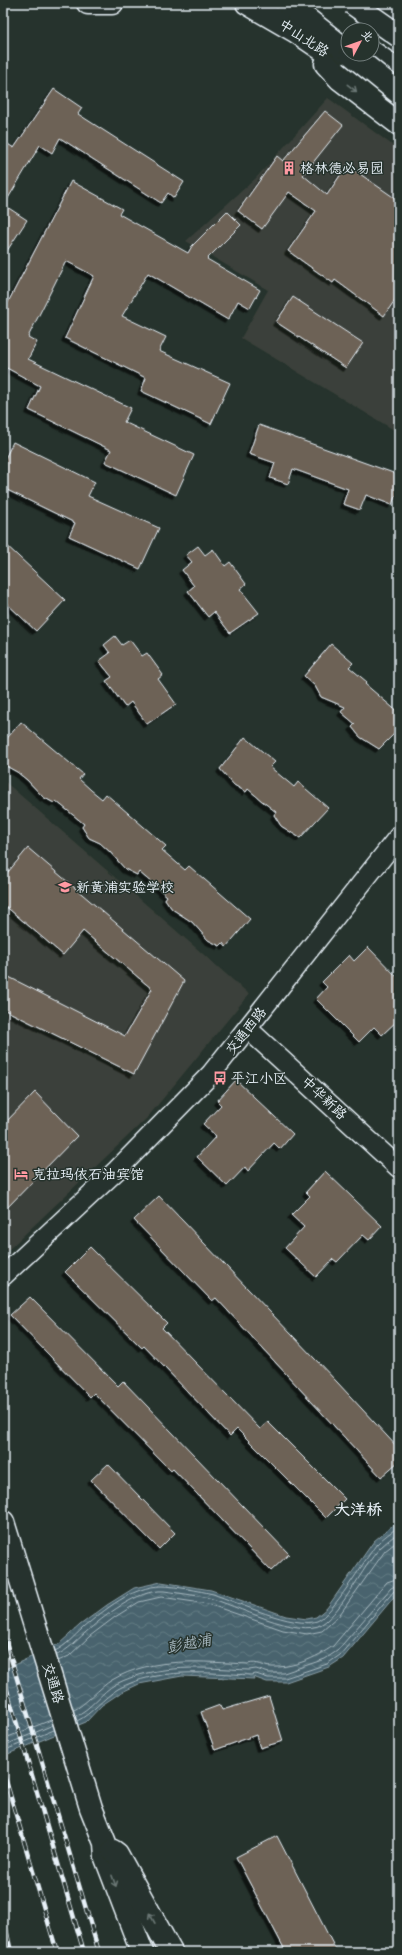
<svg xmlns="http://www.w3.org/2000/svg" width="402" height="1955" font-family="'Balsamiq Sans','LXGW WenKai TC',sans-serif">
<defs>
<pattern id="water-waves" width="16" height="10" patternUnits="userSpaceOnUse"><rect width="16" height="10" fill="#49646e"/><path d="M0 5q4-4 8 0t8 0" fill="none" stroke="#637b83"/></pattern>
<filter id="shadow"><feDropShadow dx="-3.5" dy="3.5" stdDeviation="0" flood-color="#0009"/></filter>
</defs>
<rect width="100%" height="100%" fill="#26332d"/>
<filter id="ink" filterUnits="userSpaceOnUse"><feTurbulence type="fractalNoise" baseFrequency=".025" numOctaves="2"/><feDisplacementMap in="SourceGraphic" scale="8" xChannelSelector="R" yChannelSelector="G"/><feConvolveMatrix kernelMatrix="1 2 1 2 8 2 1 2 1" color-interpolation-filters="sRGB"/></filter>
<g filter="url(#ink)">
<!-- built -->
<g fill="#3b413a">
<path d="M328 98 399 150V433L241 338 268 290 186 241 256 178Z"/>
<path d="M3 780 249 994 147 1118 3 1255Z"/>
</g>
<!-- water -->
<path fill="url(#water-waves)" stroke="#899ca5" d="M399 1520V1591L343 1658 329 1667 286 1682H267L253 1677 254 1679 182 1676 139 1684 120 1693 102 1705 86 1722 3 1756V1670L59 1644 80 1625 107 1605 134 1588 161 1582 211 1590 286 1616 307 1619 316 1617 327 1608 374 1541Z"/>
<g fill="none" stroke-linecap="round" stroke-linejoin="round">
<!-- shore -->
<g stroke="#a8b9c1" stroke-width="1">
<path d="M55 1651C66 1646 74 1636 83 1628 104 1610 133 1586 162 1586 174 1586 201 1591 213 1594 236 1602 295 1629 317 1621 332 1615 364 1561 376 1545 382 1538 392 1532 399 1526"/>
<path d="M57 1655C68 1650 76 1641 85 1633 103 1617 138 1589 164 1591 178 1593 194 1595 209 1598 233 1604 300 1639 322 1624 343 1610 362 1568 380 1548 386 1542 393 1537 399 1532"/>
<path d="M58 1661 69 1656 90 1636 115 1617 139 1602 161 1597 208 1604 283 1630 307 1634 322 1631 338 1617 385 1551 399 1540"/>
<path d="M74 1710C84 1706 100 1687 112 1680 153 1656 203 1662 248 1664 258 1661 263 1667 272 1667 293 1668 316 1658 333 1646L387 1582 399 1578"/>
<path d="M75 1716C91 1710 101 1692 116 1684 158 1663 205 1668 249 1670L256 1669 269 1673H284L325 1659 337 1651 391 1588 399 1584"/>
<path d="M77 1721C92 1714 103 1698 118 1689 158 1667 207 1673 251 1675L256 1674 268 1678H285L327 1664 340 1655 394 1591 399 1589"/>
<path d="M3 1739 51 1720"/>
<path d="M3 1746 53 1725"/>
<path d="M3 1751 54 1730"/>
</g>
</g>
<!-- building -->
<g fill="#6d6257" stroke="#e8f1f8" filter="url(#shadow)">
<path d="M54 89 82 108 78 114 184 182 174 198 168 193 161 203 60 138 52 153 40 145 4 205 27 220 3 257V141L14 148Z"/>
<path d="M325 111 343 125 303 175 327 195 347 165 399 201V294L384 316 335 280 333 283 288 251 316 211 289 192 262 229 238 211 277 156 283 161Z"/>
<path d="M71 181 122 209 119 214 188 253 192 246 227 211 241 225 207 259 260 290 250 308 238 301 228 320 148 273 122 316 166 337 159 351 230 383 211 424 141 391 146 378 65 338 94 276 66 261 28 337 37 342 28 359 131 408 124 422 194 455 176 495 105 462 111 450 29 410 40 386 3 366V312Z"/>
<path d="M293 297 363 343 346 368 276 322Z"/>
<path d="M259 425 399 475V497L395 496 392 505 366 495 360 510 343 504 348 489 293 469 288 484 270 478 275 463 249 454Z"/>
<path d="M13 442 95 482 88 496 159 528 140 569 69 536 75 523 3 488V463Z"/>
<path d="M3 542 65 600 36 631 3 600Z"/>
<path d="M198 546 205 555 213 549 225 566 230 562 246 584 240 589 259 613 230 633 214 612 208 617 188 591 194 586 182 570 192 562 186 555Z"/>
<path d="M115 636 122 645 130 640 142 656 147 653 163 675 158 679 176 704 147 724 131 702 125 707 106 681 112 677 99 661 110 653 104 645Z"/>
<path d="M331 644 353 663 349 667 367 682 365 684 399 713V729L379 749 360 737 352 727 355 724 341 712 345 707 321 697 315 686 304 676Z"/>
<path d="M21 722 83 774 79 779 91 790 102 799 106 794 166 846 162 850 185 870 189 866 250 919 226 947 223 943 220 946 208 940 192 922 172 909 165 899 167 896 139 872 137 875 125 869 110 852 100 843 89 838 82 827 84 824 56 801 54 803 43 797 27 780 17 772 6 766 3 762V743Z"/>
<path d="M245 737 275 762 270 767 294 787 298 782 328 808 300 838 281 826 274 815 276 812 262 801 248 789 246 792 234 785 220 769Z"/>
<path d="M28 848 184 981 134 1074 3 1009V974L125 1036 152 989 83 931 63 955 3 904V878Z"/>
<path d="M368 947 399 979V1019L382 1035 374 1027 359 1042 316 999 327 987 322 982 349 955 354 961Z"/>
<path d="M236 1080 293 1134 280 1149 274 1143 248 1171 245 1167 227 1186 197 1157 216 1136 203 1124 221 1105 217 1101Z"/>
<path d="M35 1092 77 1136 3 1212V1125Z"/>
<path d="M325 1171 382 1226 369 1240 363 1235 337 1262 333 1259 316 1277 285 1248 304 1227 291 1215 310 1196 306 1192Z"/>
<path d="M159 1196 337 1382 399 1449V1461L381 1477 216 1298 212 1301 134 1220Z"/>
<path d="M90 1247 167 1323 162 1328 260 1429 268 1422 345 1499 326 1518 237 1429 230 1436 144 1346 142 1348 65 1272Z"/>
<path d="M30 1297 118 1386 123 1381 289 1554 271 1571 173 1469 171 1471 94 1393 90 1397 10 1315Z"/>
<path d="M108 1464 175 1533 159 1549 91 1480Z"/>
<path d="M269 1696 283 1741 260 1748 256 1735 215 1750 201 1712 220 1705 222 1710Z"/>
<path d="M277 1836 337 1952H286L236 1857Z"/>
</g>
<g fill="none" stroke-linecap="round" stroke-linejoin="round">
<!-- minor casing -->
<g stroke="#e8f1f8" stroke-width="22">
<g id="minor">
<path d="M365 30 377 3"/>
<path d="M248 1029 399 1168"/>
<path d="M3 1276 117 1170 211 1074 399 836"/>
</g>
</g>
<!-- major casing -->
<g stroke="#e8f1f8" stroke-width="25">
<g id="major">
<path d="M88 3H112"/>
<path d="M247 3 295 31 376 86"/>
<path d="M326 64 340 79 399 124"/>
<path d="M3 1522 91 1808 105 1843 106 1858 142 1952"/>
<path d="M113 1851 117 1854 171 1952"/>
</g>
</g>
<!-- highway casing -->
<g stroke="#e8f1f8" stroke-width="25">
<g id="highway">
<path d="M287 3 348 52"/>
<path d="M378 3 399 15"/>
<path d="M372 52 399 71"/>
</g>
</g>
<!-- minor -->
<use href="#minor" stroke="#26332d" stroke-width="19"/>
<!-- major -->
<use href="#major" stroke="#26332d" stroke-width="22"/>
<!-- highway -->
<use href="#highway" stroke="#26332d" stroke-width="22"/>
<!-- rail casing -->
<g stroke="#e8f1f8" stroke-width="4.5">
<g id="rail">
<path d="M3 1632 99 1952"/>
<path d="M3 1677 84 1952"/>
<path d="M3 1771 57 1952"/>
<path d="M3 1915 11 1952"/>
</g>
</g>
<!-- rail -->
<use href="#rail" stroke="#26332d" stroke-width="3" stroke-dasharray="9" stroke-linecap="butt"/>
<!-- highway-bridge casing -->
<g stroke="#e8f1f8" stroke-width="25" stroke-linecap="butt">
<g id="highway-bridge">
<path d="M352 3 399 36"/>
<path d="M351 54 399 93"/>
</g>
</g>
<!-- highway-bridge -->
<use href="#highway-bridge" stroke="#26332d" stroke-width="22"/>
</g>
<!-- one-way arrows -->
<defs><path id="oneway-shaft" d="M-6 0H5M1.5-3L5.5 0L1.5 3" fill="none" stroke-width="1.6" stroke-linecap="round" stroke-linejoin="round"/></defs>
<g stroke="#6a7674">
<use href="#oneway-shaft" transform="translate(352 88) rotate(38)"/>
<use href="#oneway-shaft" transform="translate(114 1881) rotate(70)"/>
<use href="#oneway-shaft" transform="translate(152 1918) rotate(-119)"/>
</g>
</g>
<!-- icons -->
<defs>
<g id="building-bare" transform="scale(1.08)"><path d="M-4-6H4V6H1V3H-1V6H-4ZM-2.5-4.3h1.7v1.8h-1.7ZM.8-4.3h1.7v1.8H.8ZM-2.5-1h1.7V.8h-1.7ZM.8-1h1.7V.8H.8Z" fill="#ff9aa2" stroke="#26332d" stroke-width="2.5" paint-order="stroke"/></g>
<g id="school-bare" transform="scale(1.08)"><path d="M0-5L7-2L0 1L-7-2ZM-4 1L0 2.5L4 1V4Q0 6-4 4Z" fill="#ff9aa2" stroke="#26332d" stroke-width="2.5" paint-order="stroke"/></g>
<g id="bus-bare" transform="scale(1.08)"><path d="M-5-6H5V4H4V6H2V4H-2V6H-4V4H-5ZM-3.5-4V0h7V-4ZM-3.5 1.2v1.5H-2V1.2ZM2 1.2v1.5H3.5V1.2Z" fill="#ff9aa2" stroke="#26332d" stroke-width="2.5" paint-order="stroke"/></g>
<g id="hotel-bare" transform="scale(1.08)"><path d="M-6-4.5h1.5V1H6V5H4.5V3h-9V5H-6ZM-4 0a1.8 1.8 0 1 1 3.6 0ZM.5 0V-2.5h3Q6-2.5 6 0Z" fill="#ff9aa2" stroke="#26332d" stroke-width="2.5" paint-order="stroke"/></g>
</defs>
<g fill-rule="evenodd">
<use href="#building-bare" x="289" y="168"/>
<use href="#school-bare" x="65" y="887"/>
<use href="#bus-bare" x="220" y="1078"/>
<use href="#hotel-bare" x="21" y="1174"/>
</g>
<g text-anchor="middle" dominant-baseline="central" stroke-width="3" stroke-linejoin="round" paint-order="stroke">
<!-- street labels -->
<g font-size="14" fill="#e8f1f8" stroke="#26332d">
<text transform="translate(304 38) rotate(33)">中山北路</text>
<text transform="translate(246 1031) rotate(-52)">交通西路</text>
<text transform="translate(324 1098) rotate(43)">中华新路</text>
<text transform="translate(53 1683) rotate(73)">交通路</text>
</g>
<!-- poi labels -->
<g font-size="14" fill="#e8f1f8" stroke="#26332d" text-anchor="start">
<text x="300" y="168">格林德必易园</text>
<text x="76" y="887">新黄浦实验学校</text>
<text x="231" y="1078">平江小区</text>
<text x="32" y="1174">克拉玛依石油宾馆</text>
</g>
<!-- water labels -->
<g font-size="15" font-style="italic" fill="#a8b9c1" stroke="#26332d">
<text transform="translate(189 1644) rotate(-11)">彭越浦</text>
</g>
<!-- quarter labels -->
<g font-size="16" font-weight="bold" fill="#e8f1f8" stroke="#26332d">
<text x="358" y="1510">大洋桥</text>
</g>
</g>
<!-- margin -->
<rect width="402" height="1955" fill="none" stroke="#26332d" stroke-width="16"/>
<rect x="8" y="8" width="386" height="1939" fill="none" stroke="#e8f1f8" stroke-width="1.5" filter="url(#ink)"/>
<!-- north arrow -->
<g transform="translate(360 42) rotate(49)"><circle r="19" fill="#26332d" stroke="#747f7e"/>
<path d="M0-3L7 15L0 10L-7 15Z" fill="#ff9aa2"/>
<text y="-6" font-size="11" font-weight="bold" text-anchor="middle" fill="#e8f1f8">北</text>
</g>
</svg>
